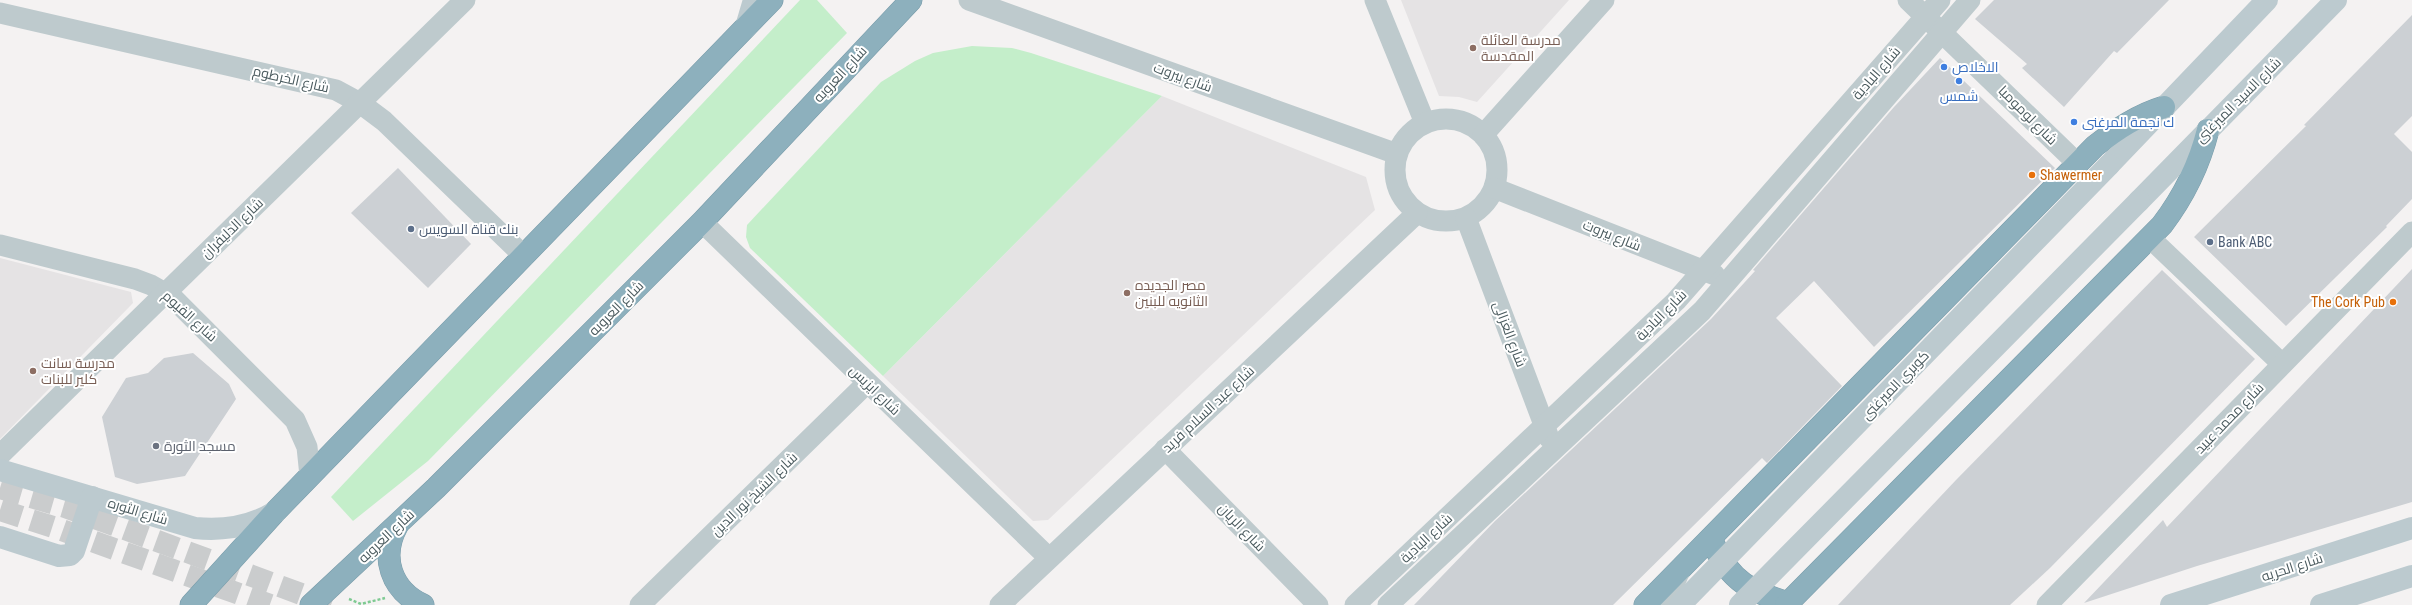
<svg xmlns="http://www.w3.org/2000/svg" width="2412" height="605" font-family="'Roboto Condensed',Cairo,sans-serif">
<rect width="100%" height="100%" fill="#f4f2f2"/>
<!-- education -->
<g fill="#e5e3e4">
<path d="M1401 0H1569L1477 102 1459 97 1439 96Z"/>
<path d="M1162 96 1366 177 1375 210 1048 520 1033 521 883 376Z"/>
<path d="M0 258 131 292 133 303 0 439Z"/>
</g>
<!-- green -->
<g fill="#c4eeca">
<path d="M800 0H817L847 33 428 461 353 521 331 497Z"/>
<path d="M972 46 1012 48 1031 53 1162 96 883 376 750 248 746 237 747 225 881 82 915 61 933 53Z"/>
</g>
<!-- building -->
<g fill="#ccd0d4">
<path d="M1994 0H2169L2117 53 2114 51 2064 107 2022 68 2027 64 1975 19Z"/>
<path d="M2412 15V116L2394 134 2412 152V199L2386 226 2387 227 2286 326 2194 237 2306 126 2304 125Z"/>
<path d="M1940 58 2055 168 1874 347 1814 281 1776 318 1842 386 1767 463 1762 458 1613 605H1414L1495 521 1711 319 1755 271 1753 270 1894 107Z"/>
<path d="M398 168 471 244 428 288 351 213Z"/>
<path d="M2412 269V502L2197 566 2084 603 2163 520 2167 527Z"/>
<path d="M2162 270 2255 359 2050 568 2010 605H1838L1956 480Z"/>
<path d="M193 353 229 384 236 399 185 476 137 484 115 477 102 417 126 378 148 373 164 358Z"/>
</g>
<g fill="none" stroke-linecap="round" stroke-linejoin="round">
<!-- secondary-tunnel -->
<g stroke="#cacccd" stroke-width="22" stroke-dasharray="22 11" stroke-linecap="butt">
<path d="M0 488 65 507 331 605"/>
<path d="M0 510 56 528 270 605"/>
</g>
<!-- highway casing -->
<g stroke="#789ba9" stroke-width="23">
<g id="highway">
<path d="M397 526C380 557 391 590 423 605"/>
<path d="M1714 545C1730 581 1752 592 1788 603"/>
<path d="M191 605 275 512 772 0"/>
<path d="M311 605 436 488 702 222 911 0"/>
<path d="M1645 605 2095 146C2117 129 2138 115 2164 107"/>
<path d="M1786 605 2162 225C2184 196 2199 166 2208 130"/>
</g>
</g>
<!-- path -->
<path stroke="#7eca92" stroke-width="2.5" stroke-dasharray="3 2" stroke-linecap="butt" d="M349 599 361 604 385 598"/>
<!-- lane -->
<path stroke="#becacd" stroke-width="11" d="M1662 605 1677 590 1685 571"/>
<!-- street -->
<g stroke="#becacd" stroke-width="21">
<path d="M969 0 1397 154"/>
<path d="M1375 0 1425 123"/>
<path d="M1908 0 2078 164"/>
<path d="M0 13 336 90 360 103 384 121 524 256"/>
<circle cx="1446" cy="170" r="51"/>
<path d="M1483 135 1604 0"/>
<path d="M1494 188 1715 275"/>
<path d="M1466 218 1549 438"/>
<path d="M702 222 1049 558"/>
<path d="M2150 238 2282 364"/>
<path d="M0 245 135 279 151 285 172 297 295 420 307 447 310 476"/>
<path d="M1165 449 1318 605"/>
<path d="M0 455 465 0"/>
<path d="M640 605 867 383"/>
<path d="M1000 605 1417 213"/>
<path d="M1355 605 1676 301 1940 0"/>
<path d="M1388 605 1702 311 1970 0"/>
<path d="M2047 605 2412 232"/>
</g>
<!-- secondary -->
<g stroke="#bccacf" stroke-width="22">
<path d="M746 27 754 0"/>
<path d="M2109 165 2267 0"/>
<path d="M2139 201 2336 0"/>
<path d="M0 470 195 528C224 531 250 527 275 512"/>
<path d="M0 537 59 556 70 555 74 551 92 497"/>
<path d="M2171 605 2412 528"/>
<path d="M2321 605 2412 576"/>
</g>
<!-- highway -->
<use href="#highway" stroke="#8db0bd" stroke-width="22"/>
<!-- secondary-bridge -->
<g stroke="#bccacf" stroke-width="22">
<path d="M1680 605 2109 165"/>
<path d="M1740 605 2139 201"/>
</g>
</g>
<!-- markers -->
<g fill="#8d6e63" stroke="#fff" stroke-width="1.5">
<circle cx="1473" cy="48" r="4"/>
<circle cx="1127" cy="293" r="4"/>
<circle cx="33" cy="371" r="4"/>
</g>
<g fill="#3f7fe0" stroke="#fff" stroke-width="1.5">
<circle cx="1944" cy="67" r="4"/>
<circle cx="1959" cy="81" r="4"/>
<circle cx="2074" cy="122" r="4"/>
</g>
<g fill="#e8710a" stroke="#fff" stroke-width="1.5">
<circle cx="2032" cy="175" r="4"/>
<circle cx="2393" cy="302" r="4"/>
</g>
<g fill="#5c6f8a" stroke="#fff" stroke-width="1.5">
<circle cx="411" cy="229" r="4"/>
<circle cx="2210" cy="242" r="4"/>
</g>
<circle fill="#6b7280" stroke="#fff" stroke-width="1.5" cx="156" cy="446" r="4"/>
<g text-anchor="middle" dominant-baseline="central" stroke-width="4" stroke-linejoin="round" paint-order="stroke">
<!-- education labels -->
<g font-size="14" fill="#785e54" stroke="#fff" text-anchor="start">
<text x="1481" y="40">مدرسة العائلة<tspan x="1481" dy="16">المقدسة</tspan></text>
<text x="1135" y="285">مصر الجديده<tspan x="1135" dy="16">الثانويه للبنين</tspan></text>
<text x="41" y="363">مدرسة سانت<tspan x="41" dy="16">كلير للبنات</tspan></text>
</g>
<!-- shop labels -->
<g font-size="14" fill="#366cbe" stroke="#fff" text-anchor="start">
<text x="1952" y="67">الاخلاص</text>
<text x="1959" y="96" text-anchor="middle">شمس</text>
<text x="2082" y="122">ك نجمة المرغنى</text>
</g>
<!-- street labels -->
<g font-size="14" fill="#4a5a5e" stroke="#fff">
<text transform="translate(1876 73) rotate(-49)">شارع البادية</text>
<text transform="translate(840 74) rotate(-47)">شارع العروبه</text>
<text transform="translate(1183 77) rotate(20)">شارع بيروت</text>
<text transform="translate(291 79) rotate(13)">شارع الخرطوم</text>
<text transform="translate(2238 100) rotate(-45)">شارع السيد الميرغنى</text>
<text transform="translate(2028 115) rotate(45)">شارع لومومبا</text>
<text transform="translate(232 228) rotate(-44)">شارع الدليفران</text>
<text transform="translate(1612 235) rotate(22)">شارع بيروت</text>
<text transform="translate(616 308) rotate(-45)">شارع العروبه</text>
<text transform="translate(1661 315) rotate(-45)">شارع البادية</text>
<text transform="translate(190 316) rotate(42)">شارع الفيوم</text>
<text transform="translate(1510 334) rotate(69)">شارع الغزالى</text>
<text transform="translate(1895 385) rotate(-46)">كوبري الميرغنى</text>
<text transform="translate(875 390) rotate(44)">شارع ايزيس</text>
<text transform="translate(1208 409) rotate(-43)">شارع عبد السلام فريد</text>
<text transform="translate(2229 418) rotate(-46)">شارع محمد عبيد</text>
<text transform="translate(754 494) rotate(-44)">شارع الشيخ نور الدين</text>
<text transform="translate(138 511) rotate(17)">شارع الثوره</text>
<text transform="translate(1242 527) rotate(46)">شارع الريان</text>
<text transform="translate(386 536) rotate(-43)">شارع العروبه</text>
<text transform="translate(1426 538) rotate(-43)">شارع البادية</text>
<text transform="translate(2292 567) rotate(-18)">شارع الحريه</text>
</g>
<!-- food labels -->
<g font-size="14" fill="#c56008" stroke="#fff" text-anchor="start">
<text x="2040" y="175">Shawermer</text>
<text x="2385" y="302" text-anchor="end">The Cork Pub</text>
</g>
<!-- service labels -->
<g font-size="14" fill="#4e5e75" stroke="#fff" text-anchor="start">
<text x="419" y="229">بنك قناة السويس</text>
<text x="2218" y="242">Bank ABC</text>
</g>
<!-- worship labels -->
<g font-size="14" fill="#5b616d" stroke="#fff" text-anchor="start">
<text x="164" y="446">مسجد الثورة</text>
</g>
</g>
</svg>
